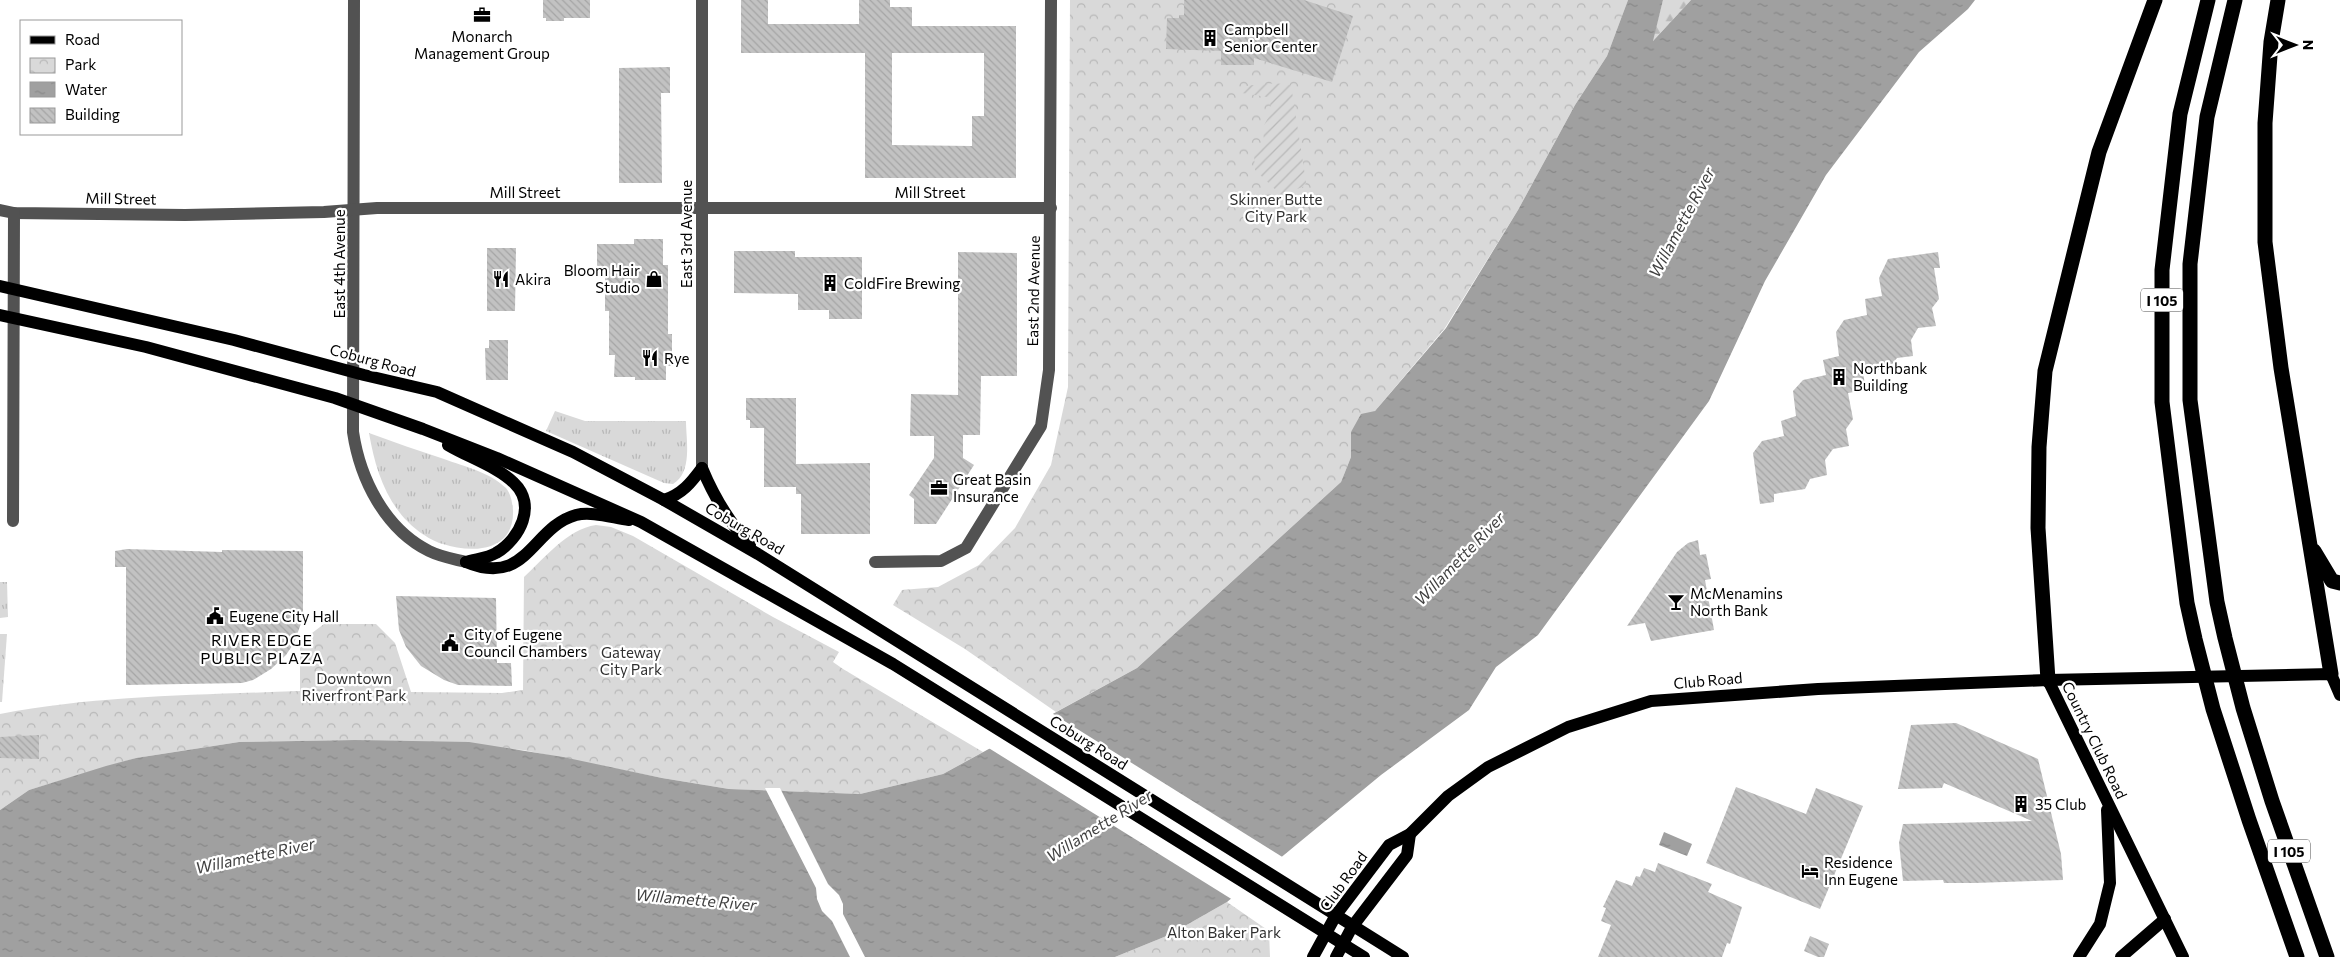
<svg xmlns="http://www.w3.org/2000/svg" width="2340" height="957" font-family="Commissioner,sans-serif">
<defs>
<pattern id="grass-tufts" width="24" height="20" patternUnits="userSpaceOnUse" patternTransform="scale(1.25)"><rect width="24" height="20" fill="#d9d9d9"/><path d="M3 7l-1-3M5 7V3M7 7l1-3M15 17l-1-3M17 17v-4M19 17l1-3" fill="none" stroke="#b8b8b8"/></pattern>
<pattern id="forest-firs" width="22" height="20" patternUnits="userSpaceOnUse" patternTransform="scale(1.25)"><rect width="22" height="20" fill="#d9d9d9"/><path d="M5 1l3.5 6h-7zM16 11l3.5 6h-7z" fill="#b8b8b8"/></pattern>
<pattern id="park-crowns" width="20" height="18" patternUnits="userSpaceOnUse" patternTransform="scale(1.25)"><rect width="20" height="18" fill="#d9d9d9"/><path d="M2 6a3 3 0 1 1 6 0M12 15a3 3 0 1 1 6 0" fill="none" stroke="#b8b8b8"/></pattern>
<pattern id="garden-furrows" width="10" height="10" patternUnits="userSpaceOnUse" patternTransform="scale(1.25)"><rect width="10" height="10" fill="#d9d9d9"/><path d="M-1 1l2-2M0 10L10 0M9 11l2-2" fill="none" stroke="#b8b8b8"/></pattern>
<pattern id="water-ripples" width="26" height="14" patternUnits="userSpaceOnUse" patternTransform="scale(1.25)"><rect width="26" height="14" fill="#a0a0a0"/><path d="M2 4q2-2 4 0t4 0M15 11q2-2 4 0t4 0" fill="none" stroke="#888"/></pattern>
<pattern id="building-back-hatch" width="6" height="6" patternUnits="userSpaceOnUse" patternTransform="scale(1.25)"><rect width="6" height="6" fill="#c2c2c2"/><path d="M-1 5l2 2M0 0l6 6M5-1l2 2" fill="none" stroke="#a5a5a5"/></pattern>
</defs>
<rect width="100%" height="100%" fill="#fff"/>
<!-- grass -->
<g fill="url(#grass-tufts)">
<path d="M555 411 585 421H686C686 441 693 472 673 484L664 483 546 431Z"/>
<path d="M369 433C394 442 419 451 444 459 466 467 489 472 506 488 511 494 512 502 513 510 515 551 473 554 443 544 428 540 410 526 400 513 382 490 374 462 369 433Z"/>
<path d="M0 582H7L8 617 0 618Z"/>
<path d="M0 634H7L2 702H0Z"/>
</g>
<!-- forest -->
<path fill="url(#forest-firs)" d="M1663 0H1691L1652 42Z"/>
<!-- park -->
<g fill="url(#park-crowns)">
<path d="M1070 0H1628L1607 56 1575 105 1518 210 1445 328 1375 411 1351 432V457L1341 482 1137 668 1056 712 965 649 893 605 902 590 938 587 979 565 1015 528 1051 465 1068 387Z"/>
<path d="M596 525 611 527 633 536 773 617 839 652 833 662 843 669 983 752 943 774 860 794 729 789 662 778 523 750 355 740 239 742 136 758 29 790 0 810V714C99 695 200 695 300 691V642L324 624H376L395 643 411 692 502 693 523 690 524 577C544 559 567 529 596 525Z"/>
<path d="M1227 902 1269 931 1270 957H1115L1169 935Z"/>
</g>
<!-- garden -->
<path fill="url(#garden-furrows)" d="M1274 83 1291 85 1306 182 1305 186 1281 195 1255 170 1254 154C1266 142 1264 146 1263 128 1268 115 1276 113 1267 97L1242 93 1240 89C1247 83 1264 86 1274 83Z"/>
<!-- water -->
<g fill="url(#water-ripples)">
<path d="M1628 0H1663L1653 41 1691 0H1975L1968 9 1919 52 1826 175 1765 281 1709 401 1538 635 1496 667 1469 710 1381 775 1227 902 1169 935 1115 957H0V810L29 790 106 766 136 758 239 742 355 740 469 742 563 757 662 778 729 789 860 794 943 774 1137 668 1341 482 1351 457V432L1361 414 1375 411 1446 328 1518 210 1575 105 1607 56Z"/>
<path d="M1664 832 1692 844 1687 856 1659 845Z"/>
</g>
<!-- pier -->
<g fill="#fff">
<path d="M1050 712 1284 858 1233 900 987 747Z"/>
<path d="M765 788H780L828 884 839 895 843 904V914L865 957H850L832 921 822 911 817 899 816 888Z"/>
</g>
<!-- building -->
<g fill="url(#building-back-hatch)" fill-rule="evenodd">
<path d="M543 0H590V18H564V21H546V18H543Z"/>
<path d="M741 0H768V24H859V0H890V7H912V26H1016V178H865V53H741ZM892 53H984V116H972V146L892 145Z"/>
<path d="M1184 0H1304L1353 16 1332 82 1254 58V65H1221V51L1166 49 1167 18H1179V15H1184Z"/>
<path d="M670 67V93H661L662 183H619V68Z"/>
<path d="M634 239H663V265H668V334H672V366H666V380H635V377H614L615 355H609V311H605V276H597V244H634Z"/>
<path d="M487 248H516L515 311H487Z"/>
<path d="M734 251H795V257H862V319H829V310H798V294L734 293Z"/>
<path d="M958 252 1017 253V376H981L980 435H963V458L974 465 936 524H914V499L909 495 934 458V436H910L911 394 958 395Z"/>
<path d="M1938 252 1940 268H1934L1939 299 1932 308 1936 326 1918 328 1911 340 1913 356 1897 358 1889 368 1863 373 1866 390 1848 393 1853 419 1846 429 1849 446 1833 449 1825 460 1827 475 1810 479 1805 489 1774 494V502L1760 504 1753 453 1762 441 1784 436 1781 421 1796 416 1793 391 1803 380 1826 375 1823 360 1839 356 1836 332 1844 320 1867 315 1865 299 1882 296 1879 278 1888 259Z"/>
<path d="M489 340H508V380H486L485 348H489Z"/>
<path d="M746 398H796V464L870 463V534H801V494H796V487H764V428H750V420H746Z"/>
<path d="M1698 540 1700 555 1706 554 1711 579 1705 580 1714 630 1651 641 1645 623 1627 626 1677 552 1688 543Z"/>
<path d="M127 549 222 552V550L303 551V618L294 643 286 655 271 669 253 680 242 683 126 685V567H115V551Z"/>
<path d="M396 596 496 598 497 663H511L512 686 458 685 444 680 421 666 406 647 399 630Z"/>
<path d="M1956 723 2038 759 2061 854 2063 880 1974 883H1944L1943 880 1903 881 1899 843 1903 824 2032 821 1944 783 1942 788 1898 789 1911 725Z"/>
<path d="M39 735V759L0 758V737Z"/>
<path d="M1736 787 1806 814 1816 788 1863 806 1820 909 1706 863Z"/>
<path d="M1658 863 1712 884 1708 892 1742 907 1730 944 1727 943 1722 957H1598L1611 925 1601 921 1606 908 1603 907 1616 880 1632 886 1636 876 1640 877 1644 868 1655 872Z"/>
<path d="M1810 936 1829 944 1824 957H1818L1804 951Z"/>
</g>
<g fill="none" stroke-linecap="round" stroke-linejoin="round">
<!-- minor -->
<g stroke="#525252" stroke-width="12">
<path d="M354 0 353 432C360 479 385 529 429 551 441 557 454 559 466 562"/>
<path d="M702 0V468"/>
<path d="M0 210 14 213 185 215 324 212 377 208H1051"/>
<path d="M13 521 14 213"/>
<path d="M875 562 941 561 966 548 1041 426 1049 370 1051 0"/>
</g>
<!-- major -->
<g stroke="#000" stroke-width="12">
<path d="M0 286 234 340 364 375 437 392 573 452 664 500 758 554 1403 957"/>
<path d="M0 315 146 347 335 398 423 429 497 458 641 522 893 664 1364 957"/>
<path d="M448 445C468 457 498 467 514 483 537 505 520 539 496 553 488 558 475 559 466 562"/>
<path d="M702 468C714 497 728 521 750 545"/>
<path d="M664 500C682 494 691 483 702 468"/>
<path d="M466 562C527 588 532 527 576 515 592 511 613 518 629 520"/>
<path d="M2048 680 2183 957"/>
<path d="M1313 957 1336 915 1389 845 1410 834 1448 796 1488 767 1568 727 1651 701 1818 689 2048 680 2331 674 2340 695"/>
<path d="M1336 957 1352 927 1407 855 1410 834"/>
<path d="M2079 957 2100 924 2110 883 2107 810"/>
<path d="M2121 957 2165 919"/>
</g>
<!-- highway -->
<g stroke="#000" stroke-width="15">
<path d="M2208 0 2180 114 2162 270V402L2187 603 2195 639 2213 709 2249 820 2297 957"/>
<path d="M2235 0 2207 117 2190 264V400L2217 602 2225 638 2243 708 2272 801 2327 957"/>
<path d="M2278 0 2271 42 2265 123V242L2281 368 2331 674"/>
<path d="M2314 551 2332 581 2340 583"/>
<path d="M2048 680 2038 528 2039 447 2045 371 2099 152 2155 0"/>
</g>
</g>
<!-- icons -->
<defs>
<g id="office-bare" transform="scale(1.35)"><path d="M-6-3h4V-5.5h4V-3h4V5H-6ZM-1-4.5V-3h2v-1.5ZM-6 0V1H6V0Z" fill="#000" stroke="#fff" stroke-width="2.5" paint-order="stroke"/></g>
<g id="building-bare" transform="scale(1.35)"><path d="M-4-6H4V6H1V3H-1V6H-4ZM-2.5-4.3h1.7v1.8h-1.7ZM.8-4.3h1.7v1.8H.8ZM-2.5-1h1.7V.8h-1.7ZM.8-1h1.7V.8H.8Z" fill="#000" stroke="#fff" stroke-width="2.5" paint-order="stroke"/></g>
<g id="restaurant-bare" transform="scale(1.35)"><path d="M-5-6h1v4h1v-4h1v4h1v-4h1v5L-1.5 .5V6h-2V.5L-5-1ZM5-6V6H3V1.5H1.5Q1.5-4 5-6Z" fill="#000" stroke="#fff" stroke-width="2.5" paint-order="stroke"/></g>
<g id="shop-bare" transform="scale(1.35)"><path d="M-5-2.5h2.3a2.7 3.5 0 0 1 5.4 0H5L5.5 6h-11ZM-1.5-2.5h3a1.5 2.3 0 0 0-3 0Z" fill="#000" stroke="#fff" stroke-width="2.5" paint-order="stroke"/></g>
<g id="bar-bare" transform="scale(1.35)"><path d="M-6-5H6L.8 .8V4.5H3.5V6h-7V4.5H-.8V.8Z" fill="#000" stroke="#fff" stroke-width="2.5" paint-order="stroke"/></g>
<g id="civic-bare" transform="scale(1.35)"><path d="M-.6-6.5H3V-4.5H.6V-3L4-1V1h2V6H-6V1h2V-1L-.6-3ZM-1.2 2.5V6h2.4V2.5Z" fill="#000" stroke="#fff" stroke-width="2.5" paint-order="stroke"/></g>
<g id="hotel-bare" transform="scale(1.35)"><path d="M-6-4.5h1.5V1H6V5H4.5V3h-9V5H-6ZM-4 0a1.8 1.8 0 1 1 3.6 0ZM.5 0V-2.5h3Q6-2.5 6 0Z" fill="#000" stroke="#fff" stroke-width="2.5" paint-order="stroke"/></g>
</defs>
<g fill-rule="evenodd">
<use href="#office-bare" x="482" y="15"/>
<use href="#building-bare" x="1210" y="38"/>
<use href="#restaurant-bare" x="501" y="279"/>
<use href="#shop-bare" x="654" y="279"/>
<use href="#building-bare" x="830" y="283"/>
<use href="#restaurant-bare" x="650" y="358"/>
<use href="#building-bare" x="1839" y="377"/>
<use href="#office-bare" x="939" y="488"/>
<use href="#bar-bare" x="1676" y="602"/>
<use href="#civic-bare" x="215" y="616"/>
<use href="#civic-bare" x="450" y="643"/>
<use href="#building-bare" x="2021" y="804"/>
<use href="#hotel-bare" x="1810" y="871"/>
</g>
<g text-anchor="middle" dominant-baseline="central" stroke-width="4.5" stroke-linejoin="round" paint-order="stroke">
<!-- shield labels -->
<g fill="#fff" stroke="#4c4c4c" stroke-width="1">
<rect x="2141" y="288.5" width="42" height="23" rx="4"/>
<rect x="2268" y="839.5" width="42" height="23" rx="4"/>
</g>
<g font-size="14" font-weight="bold" fill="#000">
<text x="2162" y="300">I 105</text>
<text x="2289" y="851">I 105</text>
</g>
<!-- poi labels -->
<g font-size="15" fill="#000" stroke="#fff" text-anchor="start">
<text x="1224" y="29">Campbell<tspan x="1224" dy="17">Senior Center</tspan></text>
<text x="482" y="36" text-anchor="middle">Monarch<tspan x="482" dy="17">Management Group</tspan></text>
<text x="640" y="270" text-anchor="end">Bloom Hair<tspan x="640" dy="17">Studio</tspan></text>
<text x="515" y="279">Akira</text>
<text x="844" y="283">ColdFire Brewing</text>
<text x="664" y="358">Rye</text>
<text x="1853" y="368">Northbank<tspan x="1853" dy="17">Building</tspan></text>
<text x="953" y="479">Great Basin<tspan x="953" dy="17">Insurance</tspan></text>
<text x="1690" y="593">McMenamins<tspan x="1690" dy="17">North Bank</tspan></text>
<text x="229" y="616">Eugene City Hall</text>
<text x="464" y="634">City of Eugene<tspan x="464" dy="17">Council Chambers</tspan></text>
<text x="2035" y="804">35 Club</text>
<text x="1824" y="862">Residence<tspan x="1824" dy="17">Inn Eugene</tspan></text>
</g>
<!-- street labels -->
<g font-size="15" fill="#000" stroke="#fff">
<text x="525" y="192">Mill Street</text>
<text x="930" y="192">Mill Street</text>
<text transform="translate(121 198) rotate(1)">Mill Street</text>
<text transform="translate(686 234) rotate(-90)">East 3rd Avenue</text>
<text transform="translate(339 264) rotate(-90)">East 4th Avenue</text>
<text transform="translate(1033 291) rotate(-89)">East 2nd Avenue</text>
<text transform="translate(373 360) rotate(15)">Coburg Road</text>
<text transform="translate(745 528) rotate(30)">Coburg Road</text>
<text transform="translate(1708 680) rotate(-5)">Club Road</text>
<text transform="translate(2095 740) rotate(64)">Country Club Road</text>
<text transform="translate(1089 742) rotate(32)">Coburg Road</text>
<text transform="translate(1343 881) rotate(-54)">Club Road</text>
</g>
<!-- park labels -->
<g font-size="15" fill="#303030" stroke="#fff">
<text x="1276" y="199">Skinner Butte<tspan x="1276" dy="17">City Park</tspan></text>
<text x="631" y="652">Gateway<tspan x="631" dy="17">City Park</tspan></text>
<text x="354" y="678">Downtown<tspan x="354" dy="17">Riverfront Park</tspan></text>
<text x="1224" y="932">Alton Baker Park</text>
</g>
<!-- water labels -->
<g font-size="16" font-style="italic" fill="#414141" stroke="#fff">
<text transform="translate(1681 222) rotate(-62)">Willamette River</text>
<text transform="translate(1459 558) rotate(-46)">Willamette River</text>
<text transform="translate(1099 825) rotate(-32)">Willamette River</text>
<text transform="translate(255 855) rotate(-12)">Willamette River</text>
<text transform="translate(696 899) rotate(5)">Willamette River</text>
</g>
<!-- neighbourhood labels -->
<g font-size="16" letter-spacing="1" fill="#000" stroke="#fff">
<text x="262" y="639">RIVER EDGE<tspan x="262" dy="18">PUBLIC PLAZA</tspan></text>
</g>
</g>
<!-- legend -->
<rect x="20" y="20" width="162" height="115" fill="#ffffff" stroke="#999999"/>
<rect x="30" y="36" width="25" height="8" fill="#000000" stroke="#999999"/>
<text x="65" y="45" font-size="15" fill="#000000">Road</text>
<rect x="30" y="58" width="25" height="15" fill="url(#park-crowns)" stroke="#999999"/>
<text x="65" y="70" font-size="15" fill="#000000">Park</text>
<rect x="30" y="82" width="25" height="15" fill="url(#water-ripples)" stroke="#999999"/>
<text x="65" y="95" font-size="15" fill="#000000">Water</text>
<rect x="30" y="108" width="25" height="15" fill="url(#building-back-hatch)" stroke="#999999"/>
<text x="65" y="120" font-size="15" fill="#000000">Building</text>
<!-- north arrow -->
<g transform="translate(2295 45) rotate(90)" stroke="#ffffff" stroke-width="4" paint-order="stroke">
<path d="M0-4L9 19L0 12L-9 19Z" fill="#000000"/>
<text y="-8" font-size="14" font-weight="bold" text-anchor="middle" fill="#000000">N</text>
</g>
</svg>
